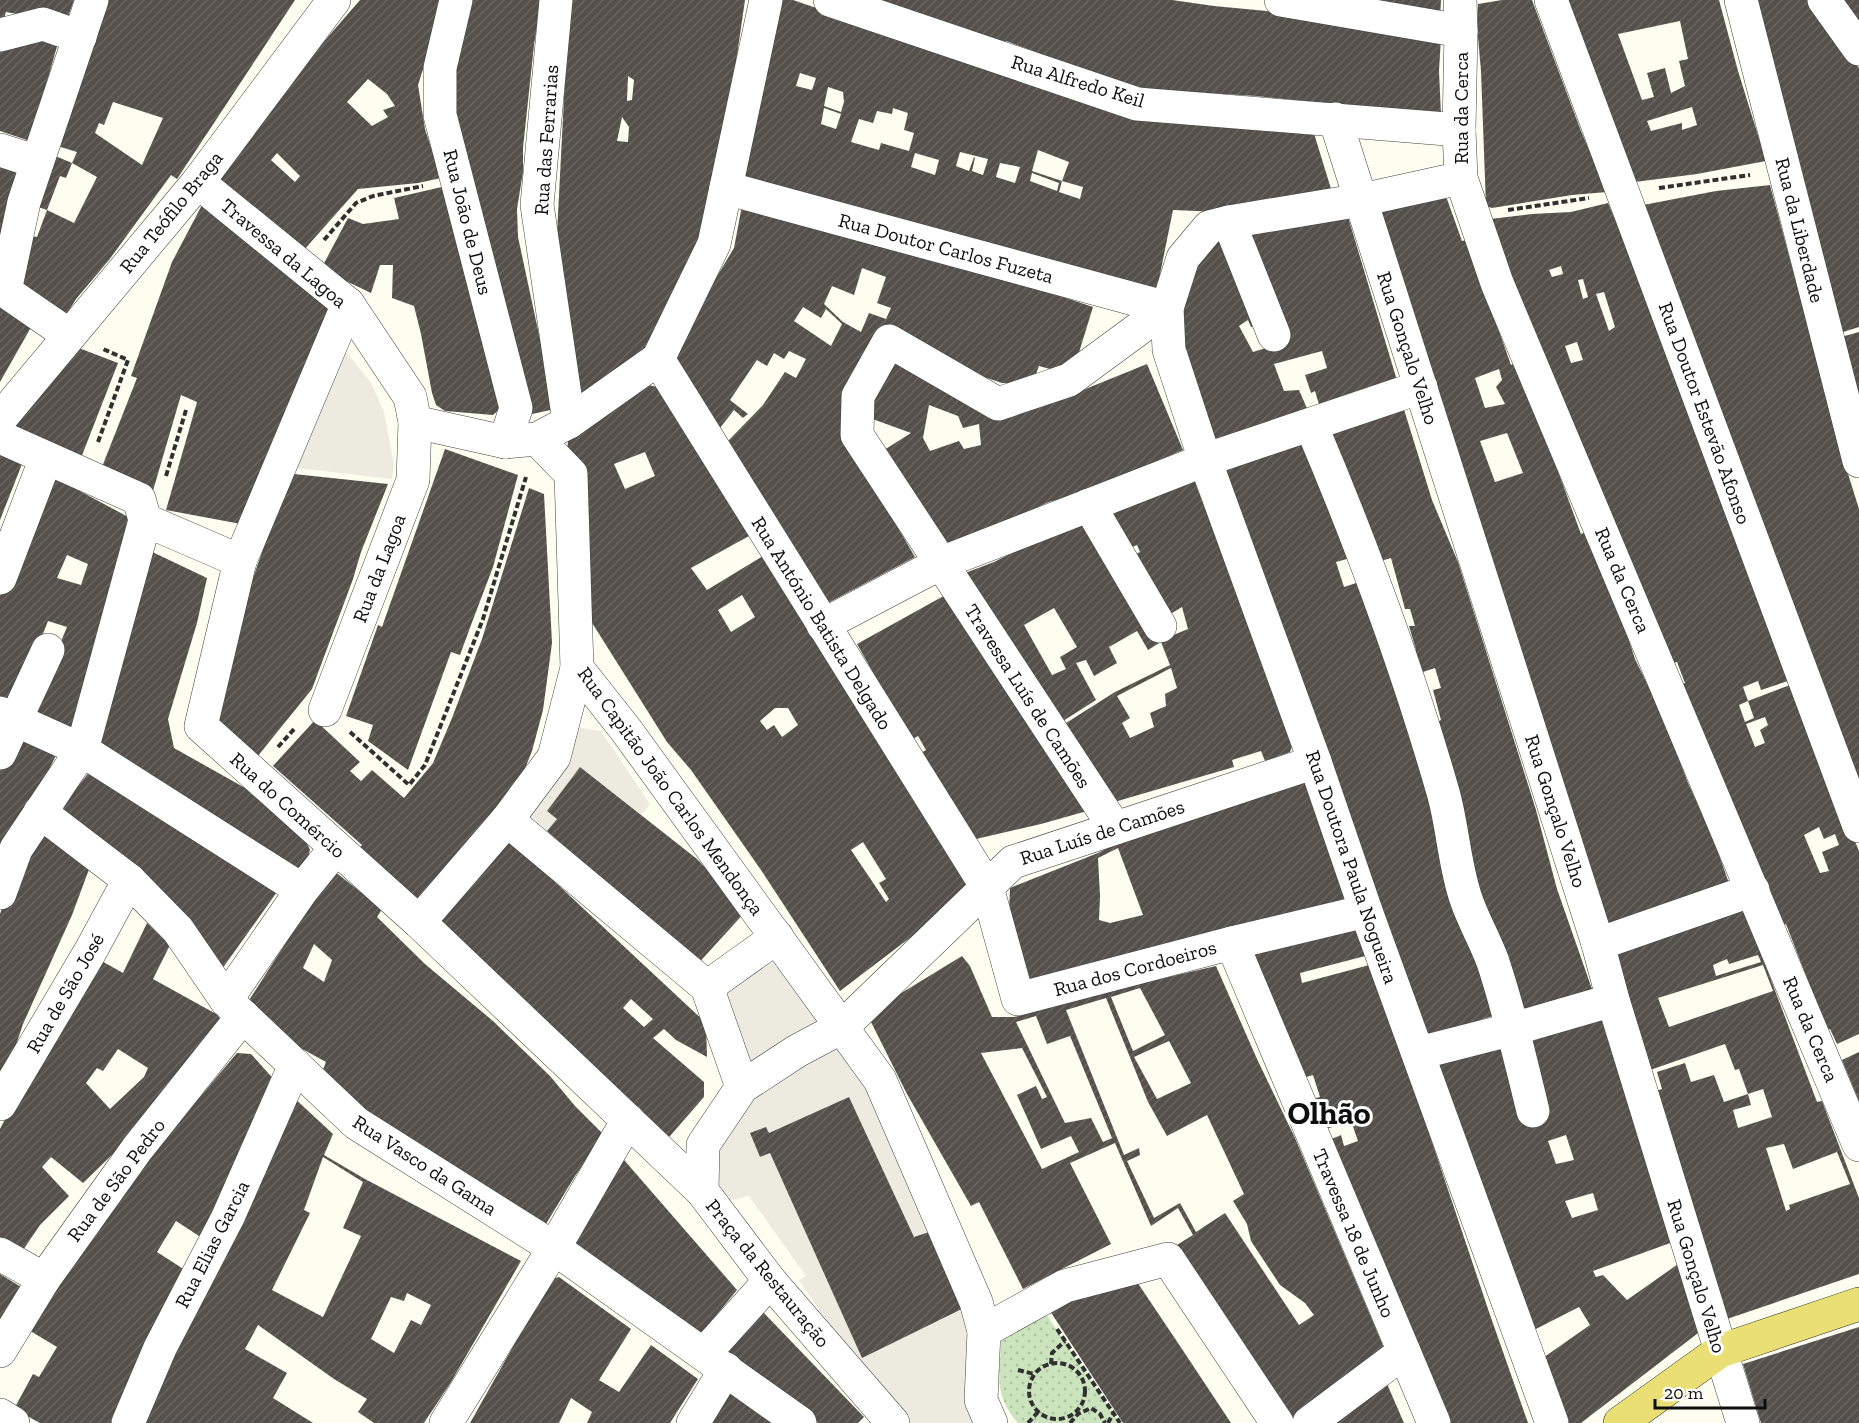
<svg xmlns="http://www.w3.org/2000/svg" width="1859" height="1423" font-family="'Zilla Slab',serif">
<defs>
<pattern id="grass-dots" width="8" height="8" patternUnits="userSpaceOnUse" patternTransform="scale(1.5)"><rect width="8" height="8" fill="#cbe4bd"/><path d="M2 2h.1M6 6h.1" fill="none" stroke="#adc2a1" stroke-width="1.8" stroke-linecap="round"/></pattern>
<pattern id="building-hatch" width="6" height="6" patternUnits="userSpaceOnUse" patternTransform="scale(1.5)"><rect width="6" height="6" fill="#55504b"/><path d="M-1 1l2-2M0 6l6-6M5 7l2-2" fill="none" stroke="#696561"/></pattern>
</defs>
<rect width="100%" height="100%" fill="#fdfdf0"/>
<!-- grass -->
<path fill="url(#grass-dots)" d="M1044 1311 1120 1423H1018C993 1394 1000 1376 1001 1340Z"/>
<!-- plaza -->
<g fill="#edebdf" fill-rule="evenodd">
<path d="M334 337 371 383 384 412 394 465 392 479 280 466Z"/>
<path d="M563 725 601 731 650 804 642 815 580 767 547 811 557 819 547 831 507 820Z"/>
<path d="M777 937 842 1027 976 1302 991 1423H867L881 1410 855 1363 799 1280 806 1276 749 1196 724 1202 703 1145 742 1087 707 987ZM849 1097 914 1237 928 1232 964 1309 862 1357 770 1153 760 1157 750 1134 766 1127 769 1133Z"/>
</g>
<!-- building -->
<g fill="url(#building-hatch)" fill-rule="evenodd">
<path d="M0 0H74L68 17H33L6 12 3 22 0 21Z"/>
<path d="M100 0H295L177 179 171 175 109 260 76 299 62 322 13 282 25 235 37 237 47 210 74 223 97 177 72 163 77 152 54 145ZM113 102 163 118 142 165 95 133 99 123 104 125Z"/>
<path d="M360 0H445L418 85 425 129 441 178 418 183 358 189 303 251 210 173ZM368 79 387 94 395 106 383 110 388 117 372 126 347 102ZM277 153 300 176 295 182 271 160Z"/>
<path d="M467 0H541L534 45 523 148V172L517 209 518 237 555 409 532 414 509 339 447 84Z"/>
<path d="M569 0H745L732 90 701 235 642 362 574 405 557 234ZM628 76 634 80 632 100 627 101ZM622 117 629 127 628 142 617 141Z"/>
<path d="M776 0H793L866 25 1312 127 1332 192 1221 212 1173 210 1155 299 741 179ZM800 73 816 78 812 90 796 86ZM828 87 843 92 844 102 841 112 824 106ZM824 108 841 114 836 129 821 124ZM893 108 908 113 904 130 914 133 909 151 881 143 879 150 851 142 859 119 873 123 877 111 892 114ZM1038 150 1069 162 1062 181 1083 187 1080 199 1059 192 1062 181 1032 171ZM960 152 988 159 983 175 972 171 975 158 974 157 969 171 956 166ZM915 153 939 160 935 175 911 167ZM1000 163 1020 167 1015 183 996 177ZM1032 173 1059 183 1057 191 1030 181Z"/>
<path d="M866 0H1172L1214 6 1289 13 1441 37 1439 71 1441 115 1256 96 1158 90 1125 85 1034 58 1036 52 1006 41 1005 44Z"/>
<path d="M1324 0H1441L1440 18Z"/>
<path d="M1502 0H1532L1581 131 1607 192 1572 195 1492 208 1486 206 1481 71 1477 26 1478 4Z"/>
<path d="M1562 0H1719L1738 71 1766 161 1697 174 1627 183ZM1680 21 1688 59 1679 61 1685 86 1671 93 1665 68 1647 73 1654 97 1642 100 1618 34ZM1692 107 1697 125 1682 130V123L1651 131 1647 121Z"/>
<path d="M1746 0H1809L1859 68V327L1840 333Z"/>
<path d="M1831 0H1859V38Z"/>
<path d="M32 35 58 43 30 141 0 131V45Z"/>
<path d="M53 155 72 163 66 178 60 176 47 210 35 206Z"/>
<path d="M0 167 22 173 0 254Z"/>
<path d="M1770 185 1844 461 1859 509V804L1638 206 1716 191Z"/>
<path d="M446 186 501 408 493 415 445 411 436 405 432 393 421 334 414 306 392 298 393 265H380L371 293 321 269 348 218 363 224 399 219 394 198Z"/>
<path d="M1439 193 1447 199 1462 241 1467 240 1511 365 1518 362 1581 534 1588 531 1618 606 1635 659 1661 712 1688 783 1712 835 1731 889 1602 931 1375 214ZM1499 369 1502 380 1496 387 1505 404 1485 408 1475 378ZM1507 433 1523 473 1495 482 1480 441Z"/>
<path d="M743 200 1000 276 1093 307 1072 375 1039 366 1032 384 1002 383 969 372 940 355 865 365 880 497 915 557 824 605 669 356 734 248ZM862 268 886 277 877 303 891 308 886 319 869 313 861 332 843 322 824 304 832 286 854 295ZM803 307 821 318 826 309 842 324 831 346 794 321ZM789 351 806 359 796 378 785 372 763 405 727 442 720 428 734 410 743 418 748 414 730 400 757 360 767 366 774 353 784 359Z"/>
<path d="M1608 203 1625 243 1788 681 1761 690 1758 681 1743 687 1748 701 1739 705 1745 722 1754 718 1748 701 1790 685 1859 851V1034L1837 1044 1830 1029 1827 1030 1786 924 1780 926 1681 685 1685 683 1677 662 1670 664 1482 220 1532 214 1571 212ZM1561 266 1563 274 1552 277 1549 270ZM1583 279 1588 297 1583 299 1578 280ZM1604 292 1615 327 1609 331 1596 294ZM1577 342 1583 360 1571 363 1565 346ZM1765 717 1768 725 1760 730 1765 743 1755 747 1746 724ZM1819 827 1824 839 1835 834 1839 845 1822 852 1829 871 1820 873 1804 835Z"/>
<path d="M202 205 333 308 241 524 166 510 197 402 181 395 152 494 100 472 137 378 131 376 172 262Z"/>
<path d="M1345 207 1399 387 1220 450 1178 339 1176 303 1210 243 1228 237 1264 323 1251 327 1248 320 1239 326 1253 352 1285 342 1243 233ZM1322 351 1327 368 1305 375 1311 393 1315 391 1320 408 1309 413 1299 390 1284 391 1274 364Z"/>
<path d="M0 302 34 322 0 382Z"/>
<path d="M1859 332V418L1834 339Z"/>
<path d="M71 345 118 363 79 463 7 425Z"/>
<path d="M889 354 1013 409 1046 405 1147 364 1183 450 1081 493 1049 502 976 535 941 548 863 415ZM929 405 958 416 963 428 979 424 981 445 964 449 959 441 930 451 923 438ZM867 417 911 433 884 450Z"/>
<path d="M648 385 661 388 969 880 965 887 915 934 840 991 761 870 691 770 667 742 589 618 566 461 569 432ZM645 452 655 476 625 489 614 464ZM749 536 763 556 707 590 691 568ZM742 595 755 617 731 632 718 610ZM775 708H788L798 725 782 737 774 725 767 730 760 721ZM863 842 886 879 879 883 889 899 886 902 851 850Z"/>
<path d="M1402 403 1432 500 1458 562 1536 810 1557 889 1593 992 1515 1017 1433 724 1441 720 1433 690 1441 688 1435 668 1417 674 1410 652 1416 650 1409 626H1415L1410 609H1405L1391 558 1371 564 1326 427Z"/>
<path d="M1307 433 1354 557 1336 562 1344 587 1365 580 1499 1014 1422 1038 1222 462Z"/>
<path d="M445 449 518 475 493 567 471 625 460 655 451 652 408 770 368 741 373 725 346 716 378 625 382 627Z"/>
<path d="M0 454 22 464 0 520Z"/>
<path d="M48 474 132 519 74 737 29 718 67 627 48 621 14 708 0 703V596ZM67 555 88 564 81 585 57 578Z"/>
<path d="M294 474 388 484 361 552 353 579 312 689 257 757 217 725 243 607 284 489Z"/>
<path d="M1193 477 1294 741 1290 752 1265 761 1261 751 1232 760 1234 767 1104 805 1055 730 1115 692 1170 665 1161 642 1148 650 1137 631 1109 647 1117 663 1094 676 1086 660 1076 663 1096 700 1052 728 960 575 994 562 1091 514 1171 636 1188 629 1182 607 1162 619 1127 558 1140 552 1137 545 1120 552 1104 512ZM1054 608 1077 647 1060 657 1066 669 1052 675 1024 625ZM1171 668 1177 688 1165 694 1166 706 1150 713 1154 727 1130 738 1122 723 1130 718 1117 696Z"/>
<path d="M529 488 544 494 552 643 543 710 532 751 514 796 414 910 355 853 362 845 273 766 315 720 360 762 350 771 361 781 372 770 404 798 433 763 452 718 482 639Z"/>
<path d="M146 549 207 578 197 623 168 719 174 748 254 793 305 839 310 850 307 863 294 878 92 745Z"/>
<path d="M949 593 1087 811 1041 824 976 839 921 753 926 750 918 736 911 740 857 644Z"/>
<path d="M16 733 58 751 20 830 0 864V771Z"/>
<path d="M580 767 697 859 746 911 695 967 645 918 547 831 557 819 547 811Z"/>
<path d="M91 770 213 853 277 892 222 969 64 816 63 804Z"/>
<path d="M1303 774 1350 900 1029 983 1008 937 1010 888 1098 853 1117 843ZM1118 848 1143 915 1110 923 1099 920 1100 896 1098 858Z"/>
<path d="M42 824 91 864 72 915 23 1024 11 1060 0 1079V914L18 863Z"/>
<path d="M510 840 706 1023 707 1057 676 1040 664 1029 653 1038 704 1082V1097L663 1144 434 924ZM631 999 653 1019 644 1027 623 1008Z"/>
<path d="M329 867 382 909 377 917 425 964 493 1021 550 1076 575 1106 604 1135 575 1176 546 1224 362 1119 320 1077 326 1062 295 1045 244 1008 287 941 280 936ZM314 944 332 960 324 982 303 968Z"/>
<path d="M1741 900 1817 1102 1822 1101 1859 1198V1274L1724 1320 1606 950ZM1758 955 1761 962 1716 976 1713 965 1727 959 1729 964ZM1763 965 1773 991 1669 1027 1658 998ZM1725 1044 1735 1070 1739 1069 1748 1094 1763 1089 1772 1117 1738 1128 1733 1110 1751 1105 1748 1094 1724 1102 1714 1075 1691 1082 1685 1063 1657 1072 1662 1089 1656 1091 1650 1070ZM1784 1144 1793 1169 1837 1152 1850 1184 1789 1205 1790 1209 1786 1211 1766 1148Z"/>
<path d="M1357 920 1369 955 1300 973 1302 983 1373 964 1409 1066 1426 1124 1489 1312 1528 1423H1444L1306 1101 1320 1097 1313 1075 1300 1079 1251 949ZM1351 1121 1358 1141 1344 1146 1341 1135 1327 1141 1323 1130Z"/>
<path d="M147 923 170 945 153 979 218 1015 220 1020 119 1148 83 1183 51 1157 42 1167 69 1196 40 1225 19 1256 0 1243V1129L29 1073 98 959 123 973ZM118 1049 148 1068 144 1077 110 1109 86 1083 97 1068 103 1071Z"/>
<path d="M962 956 970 966 992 1017H1014L1138 984 1216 966 1257 1059 1295 1138 1387 1355 1287 1422 1172 1248 1193 1235 1178 1208 1151 1226 1115 1143 1070 1163 1111 1244 1023 1289 979 1202 971 1206 907 1094 867 1014ZM1140 988 1165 1035 1133 1051 1111 997ZM1106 998 1148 1102 1167 1136 1207 1115 1244 1194 1233 1201 1247 1224 1251 1241 1280 1285 1305 1303 1314 1315 1299 1325 1225 1213 1196 1232 1180 1203 1154 1218 1127 1161 1140 1155 1139 1148 1124 1155 1066 1010ZM1036 1016 1047 1044 1070 1036 1112 1138 1103 1142 1091 1118 1065 1123 1016 1022ZM1169 1041 1191 1083 1157 1099 1134 1057ZM1022 1048 1047 1097 1042 1099 1036 1086 1017 1095 1041 1149 1071 1136 1079 1152 1042 1169 981 1053Z"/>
<path d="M1601 1018 1673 1242 1593 1271 1596 1277 1603 1275 1627 1300 1681 1262 1702 1330 1581 1423H1559L1540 1360 1590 1325 1579 1307 1528 1333 1432 1066 1506 1041 1520 1045ZM1566 1135 1574 1160 1556 1164 1548 1141ZM1593 1193 1598 1210 1572 1218 1565 1201Z"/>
<path d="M1859 1052V1101L1842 1060Z"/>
<path d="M237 1053 251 1054 277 1083 207 1224 199 1236 176 1221 157 1252 185 1270 119 1423H40L14 1409 33 1374 39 1377 57 1347 27 1329 151 1155Z"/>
<path d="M292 1096 333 1134 324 1155 365 1179 521 1261 451 1382 424 1423H374L358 1412 367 1399 334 1379 258 1325 245 1349 287 1373 273 1398 313 1423H139ZM323 1157 363 1182 343 1228 361 1236 323 1317 272 1290 310 1213 304 1210ZM407 1293 431 1305 421 1325 411 1320 394 1353 371 1339 391 1297 404 1301Z"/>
<path d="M849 1097 914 1237 929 1232 964 1308 862 1358 770 1153 760 1157 750 1133 766 1127 769 1133Z"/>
<path d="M618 1153 737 1290 699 1336 570 1247Z"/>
<path d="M1123 1261 1182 1349 1231 1423H1123L1037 1291Z"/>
<path d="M0 1274 21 1287 0 1323Z"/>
<path d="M559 1277 631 1329 599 1380 619 1392 651 1345 698 1379 670 1423H587L592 1412 571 1398 559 1423H470L551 1279Z"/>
<path d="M760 1309 864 1417 858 1423H818L722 1354Z"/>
<path d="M1859 1327V1423H1761L1743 1364Z"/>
<path d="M1384 1377 1404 1423H1329Z"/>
<path d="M724 1389 775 1419 773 1423H704Z"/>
</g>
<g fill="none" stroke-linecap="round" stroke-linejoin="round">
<!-- minor casing -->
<g stroke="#414141" stroke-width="34">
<g id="minor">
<path d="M456 0 440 68V115L516 408 505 442"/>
<path d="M556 0 537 205 569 422"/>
<path d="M830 0 1137 104 1459 130"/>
<path d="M1281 0 1461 31"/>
<path d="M1460 0 1461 31 1459 130 1461 178 1497 283 1859 1145"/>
<path d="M1551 0 1859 826"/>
<path d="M1741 0 1859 461"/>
<path d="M1824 0 1859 49"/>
<path d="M0 35 43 24 80 37"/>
<path d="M1335 119 1598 944 1613 1000 1743 1423"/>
<path d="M0 150 37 162"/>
<path d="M1461 178 1361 200 1229 222 1209 227 1183 258 1167 308 1169 350 1205 460 1315 762 1366 911 1552 1423"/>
<path d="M198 182 348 304 410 397 415 422 413 480 325 710"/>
<path d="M726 188 1167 308"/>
<path d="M1229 222 1274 335"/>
<path d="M69 335 5 291 24 202 92 0"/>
<path d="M658 359 987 887 1018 999 1232 943 1366 911"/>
<path d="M0 419 198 182 334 0"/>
<path d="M415 422 505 442 537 439 569 422 658 359 714 244 766 0"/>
<path d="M1311 425C1362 545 1407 667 1443 792 1453 827 1454 864 1466 899 1473 920 1485 940 1493 962 1509 1011 1521 1061 1533 1111"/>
<path d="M0 437 139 499 145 520 240 561 201 726 419 922 702 1191 770 1281 893 1423"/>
<path d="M537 439 571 474 577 668 626 730 880 1080 976 1302 984 1331 981 1400 991 1423"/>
<path d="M1089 505 1160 626"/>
<path d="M240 561 348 304"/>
<path d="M0 578 46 458"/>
<path d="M823 625 941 563 1205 460 1421 387"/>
<path d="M0 713 82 750 302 890"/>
<path d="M0 753 48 650"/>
<path d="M40 812 129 880 178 930 226 1000 356 1123 554 1248 800 1423"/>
<path d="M507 820 707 987 742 1087"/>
<path d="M1115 828 857 435 858 396 889 341 998 404 1069 380 1167 308"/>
<path d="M0 893 16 849 82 750 145 520"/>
<path d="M419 922 507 820 554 757 577 668"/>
<path d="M1232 943 1434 1423"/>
<path d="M1598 944 1753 890"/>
<path d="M707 987 777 937"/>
<path d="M226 1000 302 890 336 848"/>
<path d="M1419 1053 1513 1029 1613 1000"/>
<path d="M0 1104 90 952 129 880"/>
<path d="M702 1191 703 1145 742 1087 797 1051 842 1027 1013 862 1315 762"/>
<path d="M0 1254 44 1279"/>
<path d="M984 1331 1065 1286 1168 1259 1277 1423"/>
<path d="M0 1351 44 1279 137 1149 243 1016"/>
<path d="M704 1354 770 1281"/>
<path d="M0 1415 13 1423"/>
<path d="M128 1423 160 1348 228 1217 295 1065"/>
<path d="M446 1423 554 1248 628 1120"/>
<path d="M693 1423 726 1369"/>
<path d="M1309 1423 1404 1352"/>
</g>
</g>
<!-- major casing -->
<g stroke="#1f1f1f" stroke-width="34">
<path id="major" d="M1620 1423 1720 1351 1859 1304"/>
</g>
<!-- path -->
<g stroke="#303030" stroke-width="4" stroke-dasharray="6 3" stroke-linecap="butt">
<path d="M1659 188 1750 175"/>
<path d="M1508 210 1589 198"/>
<path d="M324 240 356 203 373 196 423 186"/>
<path d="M98 442 128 360 103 349"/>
<path d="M166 476 186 410"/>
<path d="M350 732 409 785 425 765 483 619 526 477"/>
<path d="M278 747 295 728"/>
<path d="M1057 1329 1120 1423"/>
<circle cx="1057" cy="1391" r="28"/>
<path d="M1051 1364 1052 1353 1065 1341"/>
<path d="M1018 1370 1034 1374"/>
<path d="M1028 1423 1038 1412"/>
<path d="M1070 1423 1078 1414 1091 1408 1100 1414 1105 1423"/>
<path d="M1108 1423 1113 1414"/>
</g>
<!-- minor -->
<use href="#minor" stroke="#fff" stroke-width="33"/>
<!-- major -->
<use href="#major" stroke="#e9df74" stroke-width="33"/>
</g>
<g text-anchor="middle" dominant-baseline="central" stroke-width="6" stroke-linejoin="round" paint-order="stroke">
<!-- street labels -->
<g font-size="20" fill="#0e0e0e" stroke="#fff">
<text transform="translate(1078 81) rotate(17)">Rua Alfredo Keil</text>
<text transform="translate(1461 108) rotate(-90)">Rua da Cerca</text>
<text transform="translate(546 140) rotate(-86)">Rua das Ferrarias</text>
<text transform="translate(171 212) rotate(-51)">Rua Teófilo Braga</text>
<text transform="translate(468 222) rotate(76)">Rua João de Deus</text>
<text transform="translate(1800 230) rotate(76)">Rua da Liberdade</text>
<text transform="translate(946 248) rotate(15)">Rua Doutor Carlos Fuzeta</text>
<text transform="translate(284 253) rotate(40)">Travessa da Lagoa</text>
<text transform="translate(1408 348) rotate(72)">Rua Gonçalo Velho</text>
<text transform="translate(1705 413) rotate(70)">Rua Doutor Estevão Afonso</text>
<text transform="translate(379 568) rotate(-69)">Rua da Lagoa</text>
<text transform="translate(1623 580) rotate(67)">Rua da Cerca</text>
<text transform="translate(822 623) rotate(58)">Rua António Batista Delgado</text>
<text transform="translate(1028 696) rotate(57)">Travessa Luís de Camões</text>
<text transform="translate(671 791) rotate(54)">Rua Capitão João Carlos Mendonça</text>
<text transform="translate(288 805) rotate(42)">Rua do Comércio</text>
<text transform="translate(1556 811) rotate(72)">Rua Gonçalo Velho</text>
<text transform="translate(1102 832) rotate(-18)">Rua Luís de Camões</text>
<text transform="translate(1352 867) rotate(71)">Rua Doutora Paula Nogueira</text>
<text transform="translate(1135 968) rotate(-15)">Rua dos Cordoeiros</text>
<text transform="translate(65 993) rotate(-60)">Rua de São José</text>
<text transform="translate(1811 1029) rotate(67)">Rua da Cerca</text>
<text transform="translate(425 1165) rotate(33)">Rua Vasco da Gama</text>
<text transform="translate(116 1180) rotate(-53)">Rua de São Pedro</text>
<text transform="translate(1354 1233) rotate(67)">Travessa 18 de Junho</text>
<text transform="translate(212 1244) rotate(-63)">Rua Elias Garcia</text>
<text transform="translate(768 1273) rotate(51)">Praça da Restauração</text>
<text transform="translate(1697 1276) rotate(73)">Rua Gonçalo Velho</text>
</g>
<!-- town labels -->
<g font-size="32" font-weight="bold" fill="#0e0e0e" stroke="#fff">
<text x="1329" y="1113">Olhão</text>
</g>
</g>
<!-- scale -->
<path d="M1655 1399v9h110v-9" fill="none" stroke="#0e0e0e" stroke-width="3"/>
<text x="1664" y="1399" font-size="18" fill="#0e0e0e" stroke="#ffffff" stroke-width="4.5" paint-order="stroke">20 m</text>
</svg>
